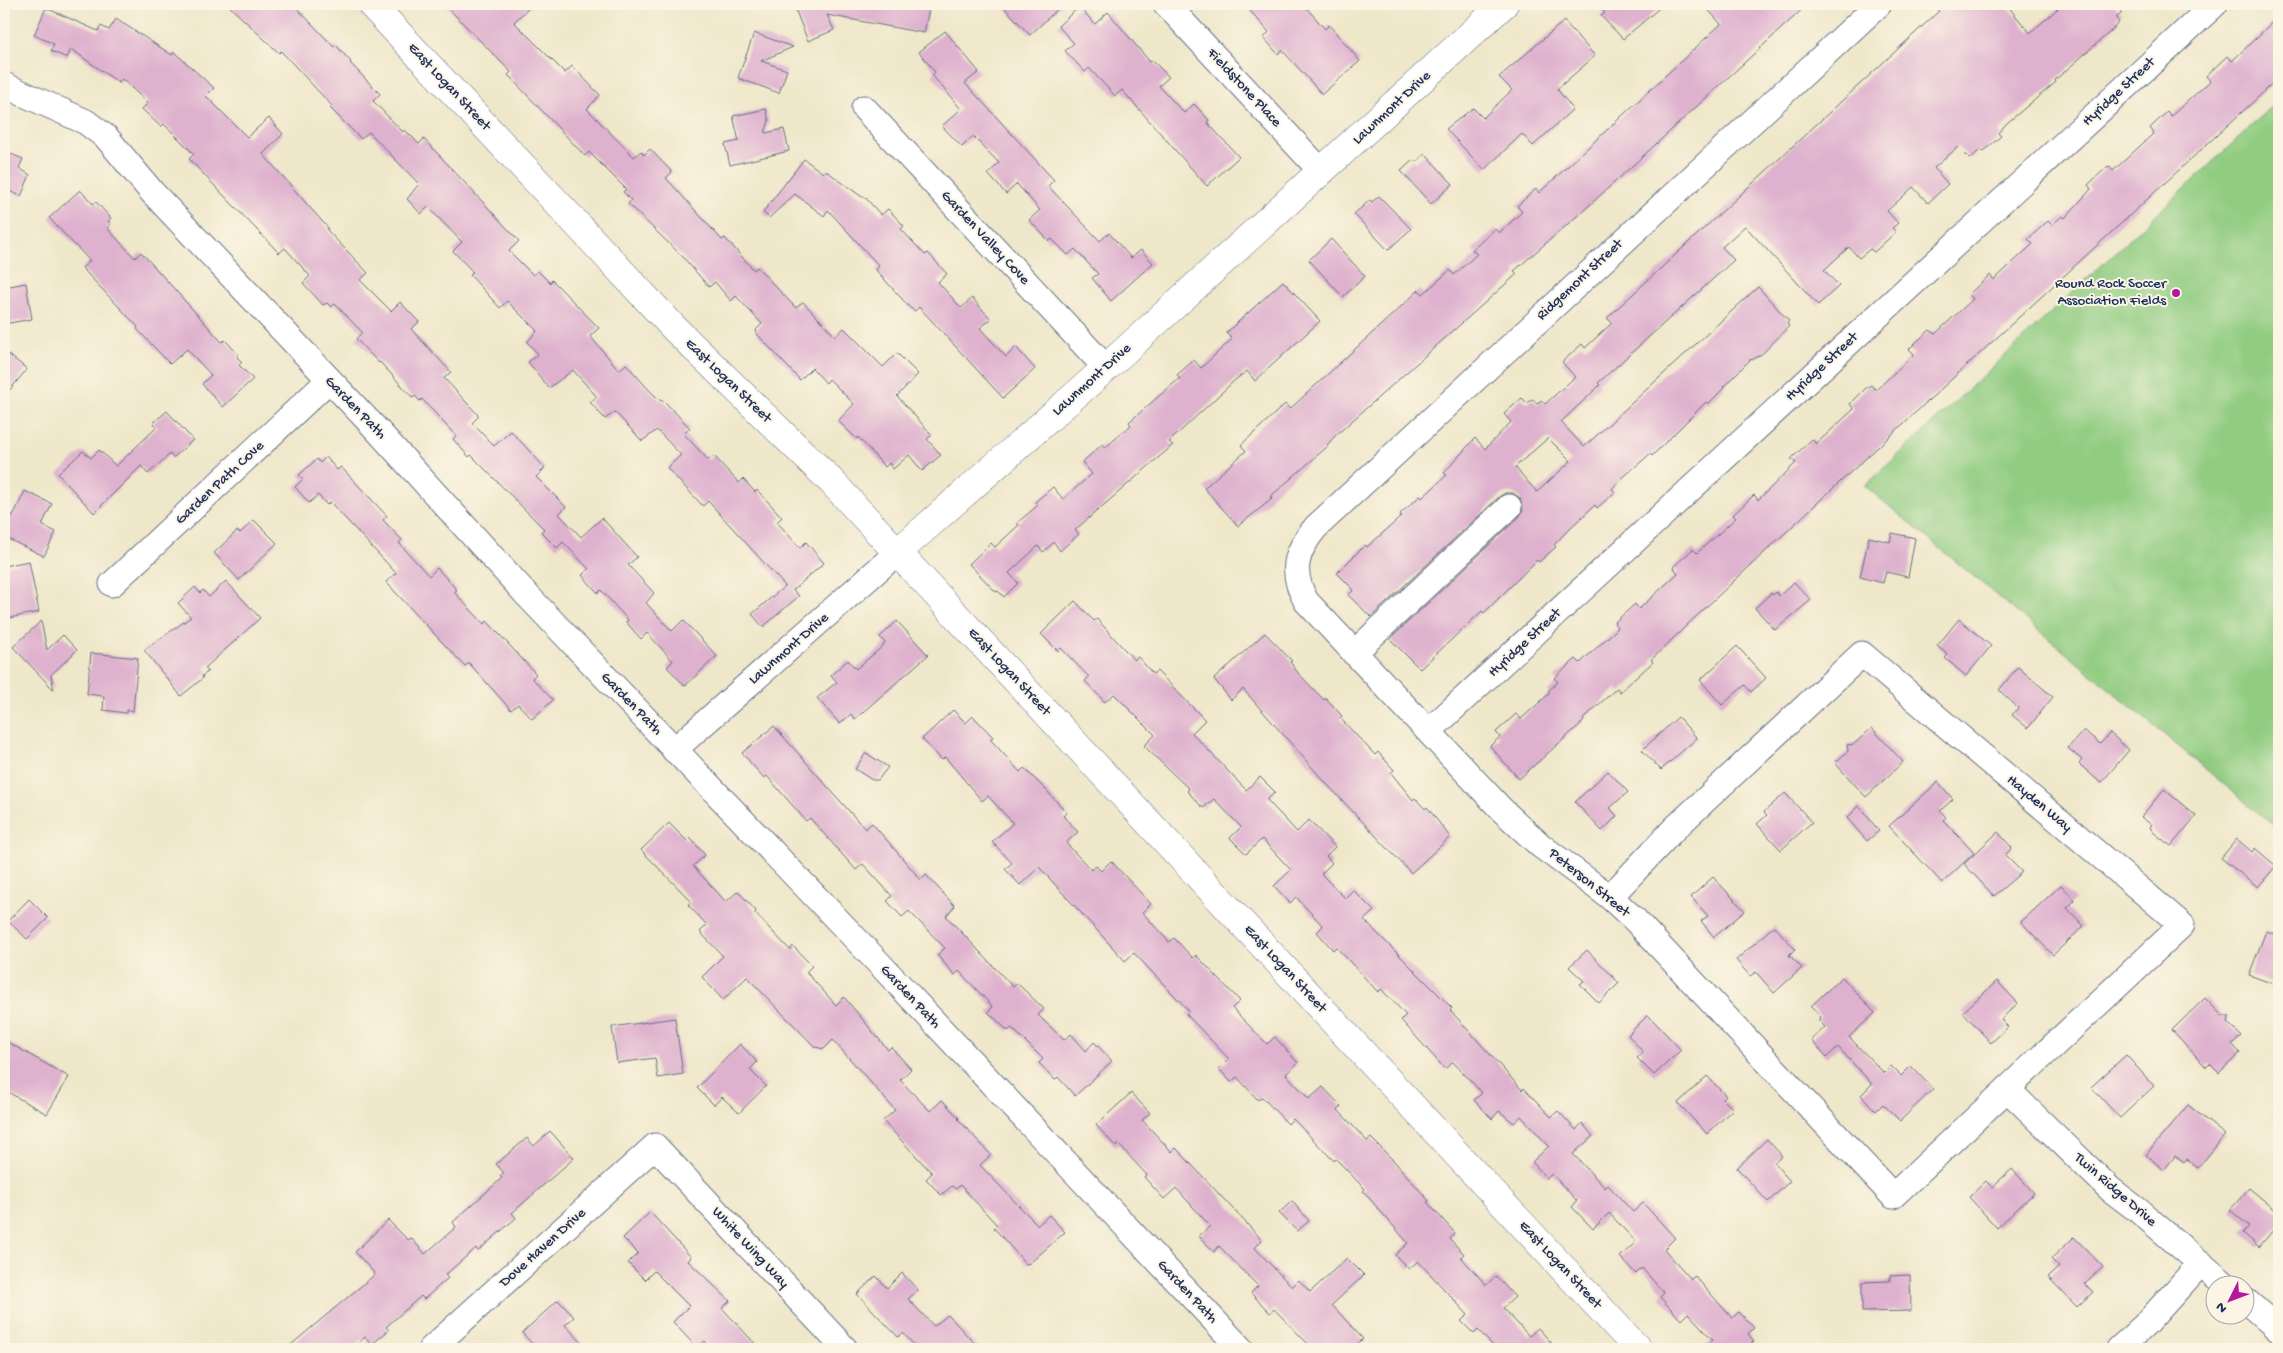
<svg xmlns="http://www.w3.org/2000/svg" width="2283" height="1353" font-family="'Gochi Hand',sans-serif">
<rect width="100%" height="100%" fill="#fcf5e5"/>
<filter id="ink" filterUnits="userSpaceOnUse"><feTurbulence type="fractalNoise" baseFrequency=".02" numOctaves="2"/><feDisplacementMap in="SourceGraphic" scale="10" xChannelSelector="R" yChannelSelector="G"/><feConvolveMatrix kernelMatrix="1 2 1 2 8 2 1 2 1" color-interpolation-filters="sRGB"/></filter>
<filter id="wash" filterUnits="userSpaceOnUse"><feTurbulence type="fractalNoise" baseFrequency=".0096" numOctaves="4" result="noise"/><feDisplacementMap in="SourceGraphic" scale="20" xChannelSelector="R" yChannelSelector="G"/><feGaussianBlur stdDeviation="1.12" result="paint"/><feColorMatrix in="noise" values="0 0 0 0 0 0 0 0 0 0 0 0 0 0 0 0 0 1.4 0 .05"/><feComposite in="paint" operator="in"/></filter>
<g filter="url(#wash)">
<rect width="100%" height="100%" fill="#efe7c9"/>
<!-- green -->
<path fill="#91cc81" stroke="#567e70" d="M2279 100V830L1865 486Z"/>
<g id="blocks">
<!-- building -->
<g fill="#deb1ce" fill-rule="evenodd">
<path d="M227 4H293L334 47 336 45 351 62 350 63 380 94 373 101 403 132 405 130 419 144 424 139 519 241 509 251 533 275 538 271 550 283 552 280 599 328 590 336 619 370 626 364 650 391 661 401 663 400 690 428 684 434 708 460 714 456 739 483 743 479 755 492 757 490 782 517 777 522 800 548 806 542 824 563 793 590 799 596 763 627 752 614 785 586 708 501 703 506 667 468 681 455 657 430 642 441 615 412 605 419 590 402 597 397 573 370 549 388 528 362 538 354 527 342 537 331 507 301 500 308 470 275 473 272 453 251 462 242 428 207 421 214 407 199 419 184 369 132 361 139 330 108 332 106 281 51 279 53Z"/>
<path d="M444 4H533L514 22 565 73 572 66 600 95 587 109 634 157 641 151 644 155 650 149 672 172 666 178 722 240 725 238 754 270 757 267 796 308 803 302 835 336 844 328 883 367 897 353 918 374 897 396 932 435 927 439 941 455 922 471 909 455 893 469 889 463 885 467 858 437 857 439 838 421 854 404 829 379 826 383 812 368 800 380 757 334 756 330 762 324 736 296 731 301 715 282 709 287 682 256 628 204 631 200 623 192 626 189 589 152 585 156 508 75 511 72Z"/>
<path d="M793 4H930L924 33 827 15 834 30 808 41Z"/>
<path d="M1001 4H1063L1030 35Z"/>
<path d="M1244 4H1303L1325 29 1329 25 1360 61 1322 94 1282 50 1278 54 1264 38 1269 32Z"/>
<path d="M1596 4H1664L1623 39 1601 16 1605 13Z"/>
<path d="M1703 4H1808L1592 203 1514 271 1517 274 1335 436 1327 445 1328 446 1270 497 1272 499 1238 526 1204 488 1246 451 1241 445 1285 404 1290 409 1419 290 1423 294 1450 270 1454 275 1477 254 1472 250 1495 229 1499 233 1522 212 1517 206 1536 189 1539 193 1721 24Z"/>
<path d="M1932 4H2006L2030 33 2063 4H2113L2122 13 2116 18 2119 22 2111 31 2055 80 2056 82 2007 123 1998 133 2001 136 1983 152 1980 150 1970 159 1958 147 1934 168 1948 184 1928 203 1913 187 1887 211 1898 223 1892 228 1896 232 1874 252 1870 249 1859 258 1849 247 1824 270 1839 286 1818 305 1745 226 1722 247 1734 260 1598 383 1600 385 1561 422 1584 447 1758 287 1789 321 1787 323 1789 326 1763 353 1752 360 1751 359 1723 387 1724 388 1708 404 1706 402 1652 456 1650 454 1620 480 1612 489 1615 492 1597 508 1595 505 1569 529 1554 545 1556 547 1539 562 1537 560 1484 613 1482 611 1420 669 1390 639 1519 517 1523 511 1520 498 1513 493H1505L1499 497 1371 617 1348 595 1354 590 1337 573 1365 545 1367 547 1402 516 1400 514 1420 496 1422 498 1447 475 1444 473 1475 438 1485 449 1511 422 1504 414 1522 398 1527 403 1533 399 1537 404 1541 400 1545 404 1575 377 1562 362 1582 344 1585 348 1612 323 1607 318 1939 11ZM1548 438 1571 461 1537 492 1515 467Z"/>
<path d="M1079 7 1095 24 1108 12 1150 62 1152 60 1169 77 1159 86 1184 113 1194 104 1209 120 1207 122 1239 157 1207 186 1122 90 1115 96 1089 68 1085 72 1065 51 1074 43 1058 26Z"/>
<path d="M46 8 98 31 101 26 109 30 116 19 172 55 174 52 214 88 206 96 247 137 269 118 283 134 263 154 328 228 327 230 368 273 360 280 391 311 400 302 419 322 411 329 451 372 444 378 479 416 472 423 494 446 511 431 545 468 536 477 566 507 559 514 581 537 602 518 637 557 628 565 654 593 646 603 672 631 683 620 717 656 685 686 667 667 673 661 647 633 641 639 626 622 628 620 601 590 598 593 582 575 589 569 563 542 557 548 541 532 544 529 471 455 469 457 453 439 456 436 422 399 420 401 415 396 413 398 380 362 379 363 356 339 362 332 335 304 331 307 327 303 323 305 303 283 310 276 285 248 279 253 189 159 194 154 164 124 161 127 142 109 148 103 122 79 119 83 71 49 67 58 51 51 54 44 34 35Z"/>
<path d="M2279 16V78L1815 505 1686 626 1651 660 1653 662 1620 692 1617 688 1583 719 1584 721 1519 779 1490 746 1500 737 1496 732 1516 714 1521 719 1550 693 1548 691 1558 682 1554 678 1576 659 1580 663 1618 628 1614 623 1635 604 1639 609 1678 573 1673 567 1693 549 1697 553 1736 518 1733 515 1754 495 1758 500 1796 463 1791 459 1812 439 1816 444 1854 409 1850 404 1866 388 1871 385 1876 390 1914 354 1909 349 1914 344 1930 330 1935 334 1973 299 1969 294 1990 275 1994 280 2022 254 2033 244 2028 239 2048 221 2052 225 2062 216 2065 218 2091 189 2088 185 2108 166 2113 171 2154 133 2150 128 2167 112 2171 116 2210 81 2206 76 2227 56 2232 61Z"/>
<path d="M1564 21 1595 56 1557 89 1573 109 1533 146 1522 134 1484 170 1446 129 1473 108 1483 118 1512 90 1499 77Z"/>
<path d="M945 31 979 72 965 83 1054 180 1048 186 1100 241 1109 233 1131 258 1141 250 1153 263 1111 301 1092 278 1098 274 1075 249 1068 255 1052 239 1049 241 1029 220 1040 210 1017 184 1006 194 988 174 999 163 973 136 962 147 942 126 961 109 932 75 935 72 919 52Z"/>
<path d="M754 33 793 47 761 61 787 70 779 93 738 78Z"/>
<path d="M766 109 769 121 765 133 784 129 789 151 730 165 725 144 739 141 733 116Z"/>
<path d="M4 151 23 159 19 168 30 175 21 196 9 191 4 203Z"/>
<path d="M1425 154 1453 184 1431 204 1401 171 1413 160 1416 162Z"/>
<path d="M804 159 823 173 825 170 862 197 864 196 881 215 888 209 904 226 901 229 925 255 928 253 947 274 938 282 961 308 972 298 991 319 980 328 1006 357 1016 347 1035 369 1003 398 919 307 915 311 910 308 876 270 879 266 828 210 824 216 795 194 769 218 763 212Z"/>
<path d="M80 190 93 204 96 202 111 218 108 221 111 224 107 228 135 258 141 252 220 340 222 342 225 340 239 355 237 357 242 362 239 365 253 379 223 407 202 384 211 375 187 349 170 364 137 329 138 327 82 268 90 261 49 218Z"/>
<path d="M1379 196 1411 229 1388 250 1354 214 1370 200 1372 202Z"/>
<path d="M1331 239 1365 276 1343 297 1309 260Z"/>
<path d="M1283 281 1320 321 1255 381 1247 371 1235 380 1169 442 1173 445 1075 530 1079 534 1060 551 1054 542 1043 552 1038 546 1009 573 1018 583 1004 597 998 591 996 592 969 564 991 543 995 547 1019 525 1017 523 1038 505 1035 502 1053 487 1063 499 1092 474 1082 462 1103 444 1105 448 1131 425 1129 422 1180 378 1177 375 1194 360 1201 368 1232 339 1226 333Z"/>
<path d="M26 283 32 319 4 324V287Z"/>
<path d="M4 351 27 369 4 397Z"/>
<path d="M167 411 193 440 173 458 170 454 148 474 141 466 94 513 58 474 83 451 91 458 99 450 116 466 157 427 153 423Z"/>
<path d="M326 457 337 470 341 467 387 516 383 520 402 540 399 543 429 576 437 568 457 590 454 592 484 624 487 621 536 674 532 678 553 700 532 719 518 704 511 710 469 663 465 666 440 640 386 582 396 573 330 502 327 505 318 495 309 503 295 487 303 479 299 475 317 459 320 463Z"/>
<path d="M25 491 52 504 42 525 56 532 44 556 4 537V511L13 516Z"/>
<path d="M254 520 277 543 239 580 214 553 237 531 240 533Z"/>
<path d="M1892 533 1915 538 1908 577 1886 572 1883 583 1860 577 1869 537 1890 542Z"/>
<path d="M29 561 39 612 4 619V566Z"/>
<path d="M226 581 260 618 205 668 208 672 202 676 203 678 181 696 144 650 191 617 178 603 195 587 200 593 203 590 209 597Z"/>
<path d="M1794 582 1811 600 1775 630 1755 608 1771 593 1773 595 1776 592 1779 596Z"/>
<path d="M1075 601 1094 621 1097 619 1134 660 1138 657 1153 674 1157 671 1205 720 1192 733 1246 790 1260 777 1275 792 1267 800 1297 832 1309 820 1335 847 1326 856 1332 863 1321 874 1345 898 1353 890 1374 911 1364 920 1452 1008 1450 1010 1522 1090 1524 1088 1551 1117 1558 1111 1576 1130 1582 1123 1593 1136 1573 1154 1605 1188 1608 1185 1633 1212 1643 1203 1675 1238 1664 1249 1691 1279 1695 1276 1732 1318 1739 1312 1754 1328 1748 1334 1754 1341 1745 1349H1702L1713 1340 1688 1313 1681 1320 1660 1297 1664 1293 1642 1268 1636 1274 1620 1257 1636 1242 1609 1213 1593 1229 1572 1207 1577 1201 1552 1174 1547 1178 1532 1162 1549 1146 1521 1116 1514 1123 1499 1111 1492 1119 1474 1100 1482 1093 1453 1062 1445 1069 1401 1020 1406 1015 1381 989 1378 992 1336 947 1333 950 1317 932 1323 926 1296 897 1290 903 1274 886 1291 870 1262 839 1246 854 1230 838 1241 827 1214 799 1203 808 1187 791 1189 789 1144 746 1155 735 1114 694 1105 702 1085 681 1089 677 1061 648 1058 651 1041 634Z"/>
<path d="M1959 619 1991 646 1966 676 1945 658 1948 655 1937 646Z"/>
<path d="M41 621 47 650 63 635 77 650 51 675 54 690 13 647Z"/>
<path d="M897 621 928 655 855 719 851 714 840 724 817 698 837 682 831 675 848 660 856 669 882 647 885 643 880 637Z"/>
<path d="M1265 633 1292 661 1290 662 1298 673 1324 700 1326 698 1342 716 1340 718 1375 755 1378 752 1394 770 1391 773 1413 800 1415 798 1425 809 1427 807 1450 837 1411 873 1324 781 1243 689 1231 700 1214 679Z"/>
<path d="M1737 646 1766 678 1751 692 1745 685 1722 705 1700 680Z"/>
<path d="M91 653 138 658 133 711 127 710 126 713 103 710 104 696 87 694Z"/>
<path d="M2018 667 2053 697 2028 728 2012 715 2018 708 1999 690Z"/>
<path d="M953 710 966 723 973 716 993 737 990 739 1020 772 1024 768 1047 791 1067 813 1063 816 1078 832 1066 843 1091 870 1096 866 1101 871 1111 861 1151 904 1142 912 1169 942 1174 938 1193 958 1196 955 1240 1001 1232 1008 1267 1044 1275 1037 1298 1063 1286 1074 1309 1099 1323 1087 1341 1106 1338 1110 1367 1141 1371 1138 1395 1162 1429 1201 1427 1202 1455 1233 1450 1239 1464 1254 1461 1257 1486 1285 1496 1276 1515 1297 1503 1308 1529 1336 1538 1328 1557 1349H1496L1478 1330 1474 1334 1461 1321 1468 1315 1418 1261 1409 1269 1395 1255 1408 1243 1363 1191 1365 1189 1336 1159 1334 1161 1293 1119 1288 1124 1262 1097 1258 1100 1237 1077 1231 1082 1219 1069 1229 1059 1186 1014 1189 1011 1134 953 1125 961 1039 867 1020 885 1005 869 1012 863 992 842 1013 823 988 796 982 801 945 757 942 760 922 739Z"/>
<path d="M1678 717 1697 738 1661 770 1642 750Z"/>
<path d="M774 726 865 829 872 823 921 880 926 875 955 906 946 916 1013 987 1017 983 1044 1009 1038 1015 1064 1040 1071 1034 1086 1051 1094 1042 1112 1061 1075 1096 1058 1077 1055 1080 1039 1063 1043 1059 1012 1028 1008 1031 988 1012 993 1007 959 971 955 975 937 955 945 948 909 911 902 917 887 901 892 896 863 864 856 870 810 818 806 821 767 776 764 778 742 753Z"/>
<path d="M1872 728 1903 762 1866 797 1835 763 1848 751 1847 745 1854 744Z"/>
<path d="M2084 730 2100 744 2110 733 2129 750 2101 783 2079 764 2082 760 2068 748Z"/>
<path d="M866 753 888 767 878 780H872L855 769Z"/>
<path d="M1608 771 1628 792 1610 808 1617 816 1602 831 1575 802Z"/>
<path d="M1938 782 1953 799 1940 811 1946 817 1943 820 1974 853 1942 883 1889 826Z"/>
<path d="M2164 789 2196 816 2171 846 2153 832 2150 827 2152 825 2141 817Z"/>
<path d="M1785 793 1812 822 1781 850 1757 824 1767 815 1764 812Z"/>
<path d="M1859 806 1879 831 1867 841 1847 818Z"/>
<path d="M669 823 687 841 690 838 705 855 693 866 726 902 738 891 756 911 755 913 790 950 793 946 812 966 806 972 836 1005 844 997 888 1050 891 1047 911 1069 900 1080 930 1111 942 1100 959 1118 958 1119 991 1155 980 1165 1019 1206 1038 1225 1049 1215 1065 1232 1030 1263 1026 1264 994 1228 997 1225 960 1185 956 1189 952 1186 941 1195 926 1179 932 1173 883 1121 895 1110 833 1040 824 1049 815 1047 747 977 723 1000 702 977 723 956 700 932 707 925 688 905 691 901 641 850Z"/>
<path d="M1998 832 2012 848 2005 855 2022 872 1994 896 1964 864Z"/>
<path d="M2237 839 2252 852 2255 848 2276 866 2258 887 2221 858Z"/>
<path d="M1713 877 1745 911 1714 937 1701 921 1708 916 1691 897Z"/>
<path d="M2061 885 2075 900 2067 908 2084 926 2053 955 2021 922Z"/>
<path d="M29 899 48 918 27 939 8 921Z"/>
<path d="M1774 926 1795 949 1789 955 1802 968 1774 993 1756 972 1750 976 1736 960Z"/>
<path d="M2266 931 2279 936V986L2249 975Z"/>
<path d="M1587 950 1619 983 1599 1003 1580 984 1584 981 1569 967Z"/>
<path d="M1842 977 1875 1013 1849 1037 1884 1073 1891 1066 1901 1076 1911 1066 1933 1089 1900 1121 1883 1104 1876 1111 1861 1095 1872 1084 1838 1047 1827 1057 1811 1040 1825 1027 1818 1020 1821 1017 1811 1006Z"/>
<path d="M1997 981 2018 1003 2001 1019 2008 1027 1991 1043 1963 1012Z"/>
<path d="M2205 998 2222 1016H2229L2228 1023 2241 1036 2232 1044 2240 1053 2219 1073 2210 1064 2206 1067 2172 1030Z"/>
<path d="M1648 1015 1681 1050 1654 1075 1637 1058 1643 1052 1628 1035Z"/>
<path d="M675 1018 683 1074 658 1078 655 1058 617 1063 612 1027Z"/>
<path d="M4 1040 69 1077 47 1114 4 1090Z"/>
<path d="M740 1044 757 1062 750 1070 766 1086 739 1113 722 1097 714 1105 697 1088Z"/>
<path d="M2126 1055 2154 1086 2120 1118 2091 1087Z"/>
<path d="M1707 1076 1726 1096 1723 1099 1733 1109 1707 1134 1678 1103Z"/>
<path d="M1131 1093 1150 1113 1142 1120 1172 1152 1176 1148 1262 1240 1255 1248 1292 1287 1299 1280 1310 1292 1347 1258 1364 1275 1332 1305 1363 1339 1352 1349H1313L1274 1309 1270 1313 1251 1293 1258 1286 1219 1246 1214 1252 1199 1236 1210 1226 1176 1188 1164 1199 1144 1177 1147 1175 1118 1144 1116 1147 1096 1125Z"/>
<path d="M2188 1105 2225 1135 2198 1168 2186 1159 2184 1162 2175 1156 2164 1170 2146 1155Z"/>
<path d="M550 1131 574 1158 512 1213 516 1218 478 1251 476 1248 445 1275 448 1278 424 1299 421 1296 386 1327 389 1330 371 1345 365 1337 351 1349H286L373 1276 374 1273 355 1252 388 1220 408 1240 411 1238 425 1254 456 1227 453 1222 502 1178 500 1176 504 1173 496 1164 527 1138 534 1146Z"/>
<path d="M1767 1139 1782 1156 1774 1163 1790 1181 1768 1202 1737 1168Z"/>
<path d="M2012 1169 2034 1193 1997 1228 1969 1197 1986 1181 1992 1187Z"/>
<path d="M2249 1188 2279 1213V1223L2259 1247 2243 1233 2249 1226 2230 1210Z"/>
<path d="M1292 1201 1309 1221 1297 1231 1279 1213Z"/>
<path d="M650 1212 691 1257 688 1261 730 1301 722 1308 760 1349H712L705 1341 697 1348 673 1322 689 1306 654 1271 645 1280 628 1263 638 1253 623 1238Z"/>
<path d="M2074 1237 2103 1267 2085 1284 2093 1292 2077 1307 2048 1277 2059 1267 2051 1259Z"/>
<path d="M902 1273 918 1290 908 1299 934 1326 948 1315 980 1349H918L903 1333 898 1337 857 1294 876 1276 887 1288Z"/>
<path d="M1910 1275 1911 1311 1862 1312V1282L1890 1281V1276Z"/>
<path d="M558 1300 574 1317 565 1325 588 1349H537L522 1333Z"/>
</g>
</g>
</g>
<g filter="url(#ink)">
<use href="#blocks" fill-opacity="0" stroke="#656f83" stroke-width="1"/>
<g fill="none" stroke-linecap="round" stroke-linejoin="round">
<!-- minor casing -->
<g stroke="#656f83" stroke-width="27">
<g id="minor">
<path d="M1166 4 1322 172"/>
<path d="M4 85 86 122 107 138 152 192 378 431 526 594 874 958 1241 1349"/>
<path d="M864 108 1106 368"/>
<path d="M112 584 328 381"/>
<path d="M1354 653 1509 507"/>
<path d="M1429 731 2215 4"/>
<path d="M674 750 898 552"/>
<path d="M1610 897 1674 829 1862 654 2182 925 1893 1196 1635 920 1610 897 1541 846 1502 810 1306 601C1290 572 1295 552 1316 527L1879 4"/>
<path d="M2007 1089 2110 1189 2139 1211 2227 1286"/>
<path d="M2246 1301 2279 1330"/>
<path d="M431 1349 655 1146 845 1349"/>
<path d="M2119 1349 2146 1324 2201 1263"/>
</g>
</g>
<!-- tertiary casing -->
<g stroke="#656f83" stroke-width="29">
<g id="tertiary">
<path d="M371 4 675 329 831 481 1638 1349"/>
<path d="M898 552 1106 368 1504 4"/>
</g>
</g>
<!-- minor -->
<use href="#minor" stroke="#fff" stroke-width="25"/>
<!-- tertiary -->
<use href="#tertiary" stroke="#fff" stroke-width="28"/>
</g>
</g>
<!-- markers -->
<circle fill="#b5179e" stroke="#fcf5e5" stroke-width="2" cx="2176" cy="293" r="5"/>
<g text-anchor="middle" dominant-baseline="central" stroke-width="4" stroke-linejoin="round" paint-order="stroke">
<!-- street labels -->
<g font-size="15" fill="#1b2f5e" stroke="#fcf5e5">
<text transform="translate(449 87) rotate(47)">East Logan Street</text>
<text transform="translate(1244 88) rotate(47)">Fieldstone Place</text>
<text transform="translate(2119 92) rotate(-43)">Hyridge Street</text>
<text transform="translate(1392 108) rotate(-43)">Lawnmont Drive</text>
<text transform="translate(985 238) rotate(47)">Garden Valley Cove</text>
<text transform="translate(1580 280) rotate(-43)">Ridgemont Street</text>
<text transform="translate(1822 367) rotate(-43)">Hyridge Street</text>
<text transform="translate(1092 380) rotate(-42)">Lawnmont Drive</text>
<text transform="translate(728 381) rotate(44)">East Logan Street</text>
<text transform="translate(355 408) rotate(46)">Garden Path</text>
<text transform="translate(220 483) rotate(-43)">Garden Path Cove</text>
<text transform="translate(1525 643) rotate(-43)">Hyridge Street</text>
<text transform="translate(789 649) rotate(-41)">Lawnmont Drive</text>
<text transform="translate(1009 672) rotate(47)">East Logan Street</text>
<text transform="translate(631 704) rotate(46)">Garden Path</text>
<text transform="translate(2039 804) rotate(40)">Hayden Way</text>
<text transform="translate(1589 883) rotate(39)">Peterson Street</text>
<text transform="translate(1285 969) rotate(47)">East Logan Street</text>
<text transform="translate(910 997) rotate(47)">Garden Path</text>
<text transform="translate(2115 1190) rotate(41)">Twin Ridge Drive</text>
<text transform="translate(543 1248) rotate(-42)">Dove Haven Drive</text>
<text transform="translate(750 1248) rotate(47)">White Wing Way</text>
<text transform="translate(1560 1265) rotate(47)">East Logan Street</text>
<text transform="translate(1187 1292) rotate(47)">Garden Path</text>
</g>
<!-- poi labels -->
<g font-size="15" fill="#1b2f5e" stroke="#fcf5e5" text-anchor="end">
<text x="2166" y="284">Round Rock Soccer<tspan x="2166" dy="17">Association Fields</tspan></text>
</g>
</g>
<!-- margin -->
<rect width="2283" height="1353" fill="none" stroke="#fcf5e5" stroke-width="20"/>
<!-- north arrow -->
<g transform="translate(2230 1300) rotate(228)"><circle r="24" fill="#fcf5e5" stroke="#a2a6af"/>
<path d="M0-4L9 19L0 12L-9 19Z" fill="#b5179e"/>
<text y="-8" font-size="14" font-weight="bold" text-anchor="middle" fill="#1b2f5e">N</text>
</g>
</svg>
